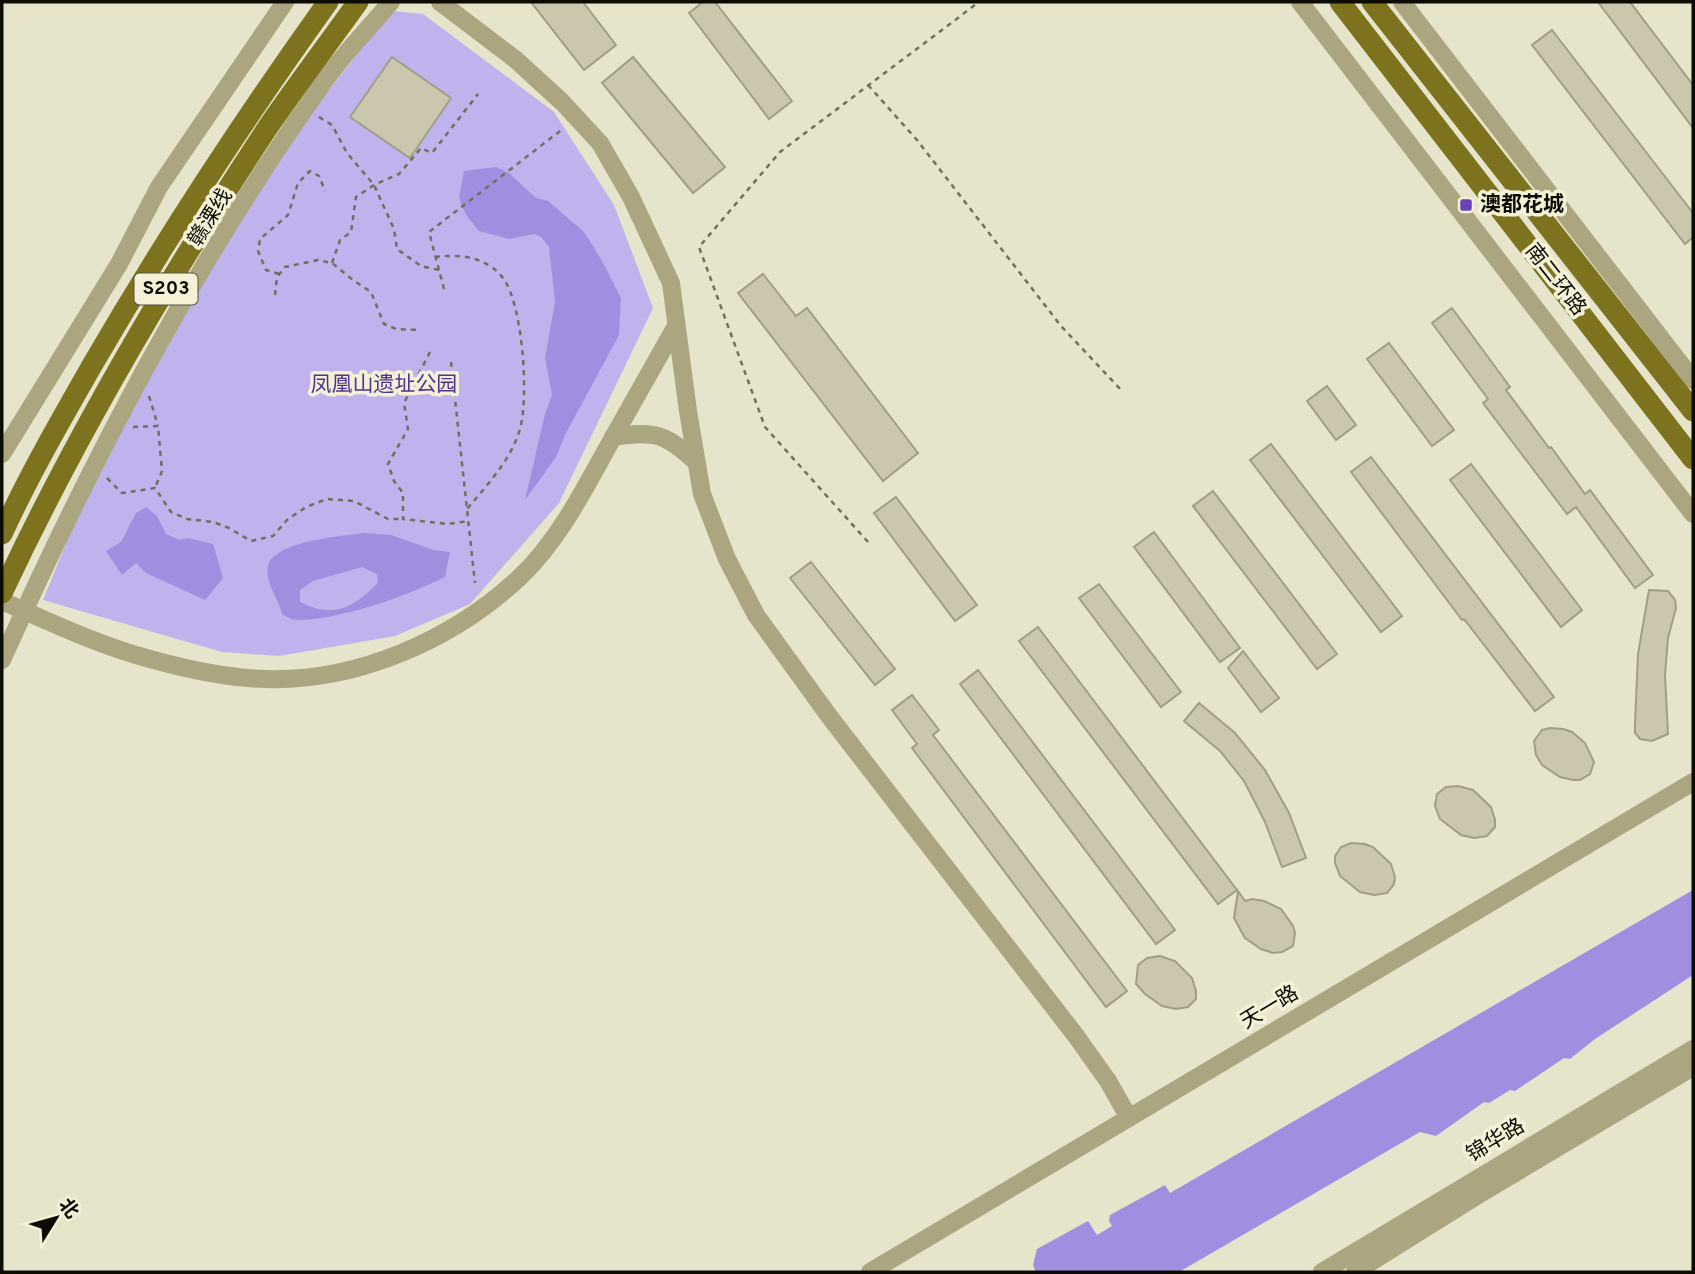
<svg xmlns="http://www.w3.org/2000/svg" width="1695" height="1274" font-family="Overpass,'Noto Sans SC',sans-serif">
<rect width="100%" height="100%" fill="#e6e4ca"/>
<!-- green -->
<path fill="#bfb2ed" d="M391 11 423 14 554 112 614 205 653 308 559 503 470 604 395 636 279 656 222 652 43 600 113 428 296 132Z"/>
<!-- water -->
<g fill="#a18ee0" fill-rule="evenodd">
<path d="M496 167 509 173 536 198 548 201 584 232 601 259 621 298 619 335 566 433 556 457 525 500 545 414 552 395 545 358 555 302 549 247 542 238 535 234 509 239 479 231 466 215 459 198 464 171Z"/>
<path d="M146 507 157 516 166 534 180 540 188 538 213 544 223 578 205 600 146 573 136 563 122 575 106 551 121 542 136 513Z"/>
<path d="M364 533 391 535 434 550 450 552 445 577C407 596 339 620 297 620 292 620 287 617 282 614 279 599 265 583 268 567 272 541 343 536 364 533ZM362 567 377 574 378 583C353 608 334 619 300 602V590L313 581Z"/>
<path d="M1693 890V975L1595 1039 1570 1059 1564 1058 1515 1091 1510 1090 1489 1103 1484 1102 1436 1136 1420 1132 1179 1272H1036L1033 1265 1037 1249 1088 1221 1097 1235 1112 1226 1109 1221 1110 1215 1165 1185 1170 1193Z"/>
</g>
<!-- building -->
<g fill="#cac7ae" stroke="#a19e86" stroke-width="2">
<path d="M531 2H583L616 45 584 70Z"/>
<path d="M703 2H715L792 101 769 119 689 13Z"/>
<path d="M1598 2H1630L1693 85V128Z"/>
<path d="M1552 30 1693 213V237L1685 244 1532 45Z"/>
<path d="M392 57 451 98 410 158 350 117Z"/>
<path d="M633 57 725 167 693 193 602 83Z"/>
<path d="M763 274 796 316 807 308 918 453 883 481 738 293Z"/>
<path d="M1452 308 1510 387 1506 390 1549 448 1551 447 1585 494 1590 490 1653 575 1635 588 1576 507 1567 514 1483 403 1488 399 1432 323Z"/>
<path d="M1389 343 1454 430 1432 446 1367 359Z"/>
<path d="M1327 386 1356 425 1336 440 1307 401Z"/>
<path d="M1271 444 1402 616 1381 632 1250 460Z"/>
<path d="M1371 457 1554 697 1535 711 1464 619 1462 620 1351 472Z"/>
<path d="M1471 464 1582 610 1561 627 1450 480Z"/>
<path d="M1213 491 1337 654 1317 669 1193 506Z"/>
<path d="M896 497 977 605 955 621 874 513Z"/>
<path d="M1154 532 1240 648 1220 662 1134 547Z"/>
<path d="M811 562 895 669 875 685 790 578Z"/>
<path d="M1099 584 1181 692 1161 707 1079 598Z"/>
<path d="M1649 590 1668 591 1675 600 1676 608 1668 638 1665 675 1668 734 1652 741 1640 739 1635 733V724L1638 654Z"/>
<path d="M1038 627 1237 890 1218 904 1019 641Z"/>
<path d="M1243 651 1279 698 1261 712 1228 668Z"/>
<path d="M978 670 1175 930 1156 944 960 684Z"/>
<path d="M912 695 939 730 933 735 1127 991 1106 1007 912 748 917 744 892 710Z"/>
<path d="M1199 703 1235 733 1265 770 1289 813 1306 858 1282 867 1265 822 1244 781 1220 751 1184 721Z"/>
<path d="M1550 728 1563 729 1572 732 1585 743 1594 762 1590 774 1580 780H1573L1560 777 1542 765 1536 755 1534 741 1542 730Z"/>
<path d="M1458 786 1473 790 1491 807 1495 820V827L1487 836 1474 838 1461 835 1440 819 1435 806 1437 794 1446 787Z"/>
<path d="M1351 843 1365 844 1373 847 1391 864 1395 877 1394 884 1387 893 1374 895 1360 892 1340 876 1335 863V856L1341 847Z"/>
<path d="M1238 891 1245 901 1252 899 1264 901 1281 909 1293 926 1295 933 1293 946 1282 952 1273 953 1261 949 1245 938 1234 918Z"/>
<path d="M1160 956 1175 961 1192 978 1196 991V999L1188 1007 1176 1009 1162 1006 1145 994 1136 984 1138 965 1147 958Z"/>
</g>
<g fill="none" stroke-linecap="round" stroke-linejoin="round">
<!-- path -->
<g stroke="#71705f" stroke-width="2.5" stroke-dasharray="5 5" stroke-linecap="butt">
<path d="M868 85 917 140 1061 326 1123 392"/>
<path d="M319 117 332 125 347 153 374 185 394 229 397 249 421 266 439 270 444 289"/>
<path d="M435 257C459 254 486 256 503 278 523 305 529 397 520 429 511 460 487 485 467 509"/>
<path d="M332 263 340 240 351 232 356 197 374 185 399 174 421 148 432 153 478 94"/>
<path d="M439 270 429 232 564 128"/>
<path d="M279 274 266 270 258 251 260 239 288 215 298 183 310 171 319 176 325 191"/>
<path d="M275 295 277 277 285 267 318 260 332 263 353 280 371 292 384 324 396 329 419 330"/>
<path d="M430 352 404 403 408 429 388 464 394 481 403 493V519L448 524 469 521"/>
<path d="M451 362 475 583"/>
<path d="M149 396 158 426"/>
<path d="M133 427 158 426 162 471 155 488"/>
<path d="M107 478 122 493 155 488 171 512 187 519 213 522 229 528 251 541 273 536 287 520 306 507 327 499 354 501 388 519H403"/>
<path d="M868 542 765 427 699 247 780 152 979 2"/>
</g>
<!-- tertiary -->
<g stroke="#aba67f" stroke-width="18">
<path d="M440 2 515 59 562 102 600 143 631 197 671 283 688 411 702 494 727 559 756 615 829 716 1076 1036 1108 1081 1129 1118"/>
<path d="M1300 2 1693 514"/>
<path d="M1402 2 1693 380"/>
<path d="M613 437C655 430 666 434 696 462"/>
<path d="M2 454 119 264 159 187 285 2"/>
<path d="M2 601C50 622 98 645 150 659 186 669 227 678 265 679 357 682 453 640 520 577 556 543 582 494 606 450 629 409 653 367 676 326"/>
<path d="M2 660C92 459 195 262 323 83 343 54 369 28 391 2"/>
<path d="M870 1272 1693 782"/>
<path d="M1322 1272 1693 1049"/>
<path d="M1355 1272 1478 1195 1693 1067"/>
</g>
<!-- primary -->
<g stroke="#7d731f" stroke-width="21">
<path d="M1340 2 1693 459"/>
<path d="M1372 2 1693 411"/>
<path d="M2 534C29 475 62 418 94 362 166 238 245 118 328 2"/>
<path d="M2 593C78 431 169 277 268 127 297 85 328 44 358 2"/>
</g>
</g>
<!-- markers -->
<rect fill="#6a42bb" stroke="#f4f1d7" stroke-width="2.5" x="1459" y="198" width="14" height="14" rx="3.5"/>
<g text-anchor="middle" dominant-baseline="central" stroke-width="7" stroke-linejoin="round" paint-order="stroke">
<!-- shield labels -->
<rect fill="#f4f1d7" stroke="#525143" stroke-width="2" x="134.5" y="273.5" width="63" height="31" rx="5"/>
<g font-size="19" font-weight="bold" fill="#0d0c04">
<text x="166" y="289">S203</text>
</g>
<!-- poi labels -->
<g font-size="21" font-weight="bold" fill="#0d0c04" stroke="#f4f1d7" text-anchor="start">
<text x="1480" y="205">澳都花城</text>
</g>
<!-- street labels -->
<g font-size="21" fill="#0d0c04" stroke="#f4f1d7">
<text transform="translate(211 218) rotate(-58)">赣溧线</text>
<text transform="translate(1555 280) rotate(52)">南二环路</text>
<text transform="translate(1270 1008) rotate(-31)">天一路</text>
<text transform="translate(1496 1141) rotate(-31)">锦华路</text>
</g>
<!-- park labels -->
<g font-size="21" fill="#513191" stroke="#f4f1d7">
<text x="384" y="385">凤凰山遗址公园</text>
</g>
</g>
<!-- border -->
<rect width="1695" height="1274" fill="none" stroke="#0d0c04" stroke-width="7"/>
<!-- north arrow -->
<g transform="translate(56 1218) rotate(53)" stroke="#f4f1d7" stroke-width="5" paint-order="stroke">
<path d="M0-5L12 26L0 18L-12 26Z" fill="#0d0c04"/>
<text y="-10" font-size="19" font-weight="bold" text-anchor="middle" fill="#0d0c04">北</text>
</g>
</svg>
